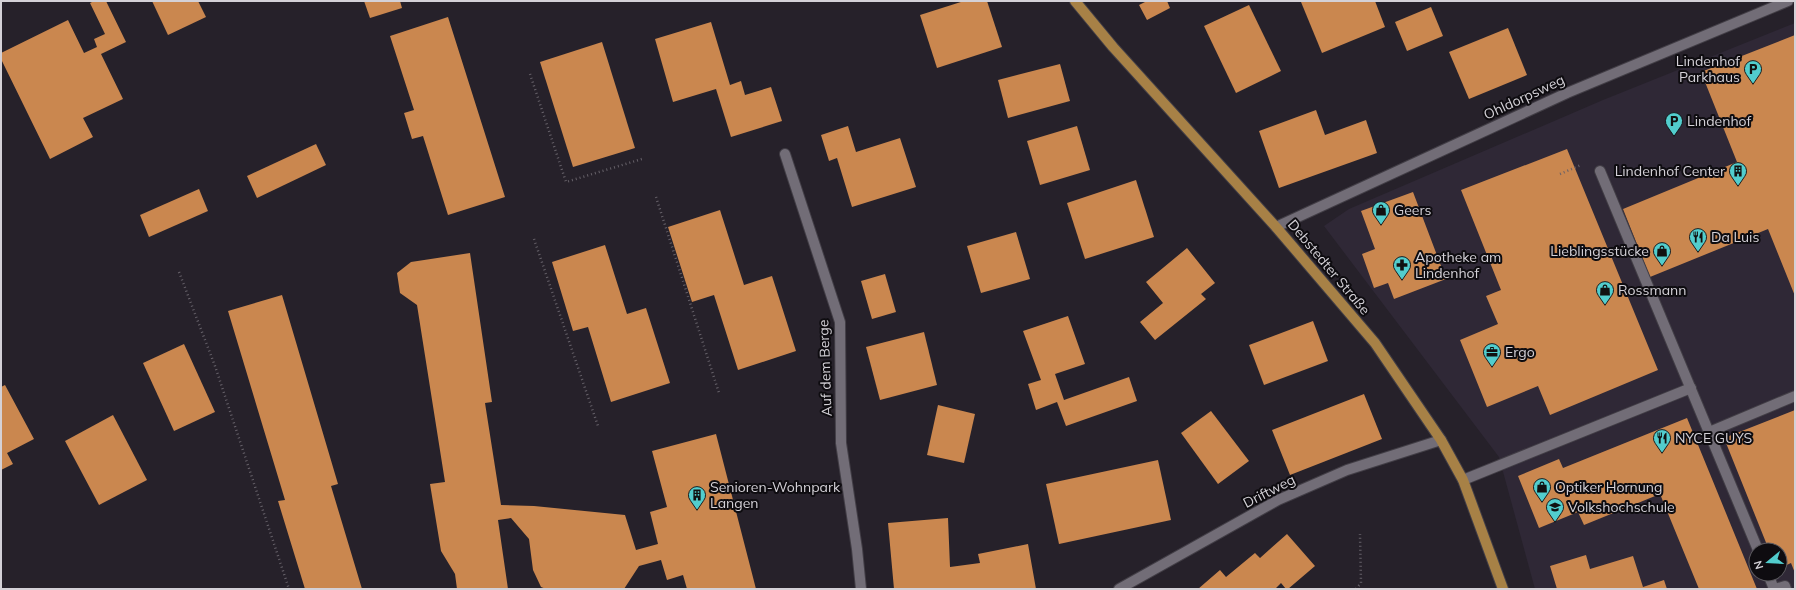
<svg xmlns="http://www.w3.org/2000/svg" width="1796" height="590" font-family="Mulish,sans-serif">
<rect width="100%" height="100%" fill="#26212a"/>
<!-- built -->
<path fill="#2f2836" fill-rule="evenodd" d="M1795 23V589H1535L1499 457 1324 226 1349 209 1603 100ZM1756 550H1780V574H1756Z"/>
<!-- building -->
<g fill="#ca874f">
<path d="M94 1H106L126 42 101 54 123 99 83 118 93 137 50 159 1 59V53L68 20 84 53 97 47 94 39 105 34 90 3Z"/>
<path d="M152 1H198L206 17 168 35Z"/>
<path d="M364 1H400L402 8 370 18Z"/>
<path d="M964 1H987L1002 47 937 68 920 15Z"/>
<path d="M1147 1H1167L1170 8 1147 20 1139 5Z"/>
<path d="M1304 1H1375L1385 27 1322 53 1301 2Z"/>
<path d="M1249 5 1281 71 1236 93 1204 26Z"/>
<path d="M1431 7 1443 36 1407 51 1395 22Z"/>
<path d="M448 17 505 197 448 215 423 136 412 139 404 113 414 110 390 36Z"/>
<path d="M711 22 730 85 741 81 745 95 771 87 782 121 731 137 716 89 673 102 655 39Z"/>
<path d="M1508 28 1527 75 1469 99 1449 52Z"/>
<path d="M1795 35V296L1768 229 1650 277 1623 209 1737 162 1701 72Z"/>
<path d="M602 42 635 148 573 167 540 62Z"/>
<path d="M1060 64 1070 101 1008 118 998 80Z"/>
<path d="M1316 110 1325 135 1366 120 1377 153 1279 188 1259 131Z"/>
<path d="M848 126 856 152 900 138 916 187 852 207 837 158 829 161 821 135Z"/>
<path d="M1077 126 1090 170 1040 185 1027 141Z"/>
<path d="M316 144 326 165 257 198 247 176Z"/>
<path d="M1567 149 1658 370 1550 415 1538 386 1487 407 1460 340 1498 324 1486 296 1501 290 1461 190Z"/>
<path d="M1136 180 1154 237 1085 259 1067 203Z"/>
<path d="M199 189 208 211 149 237 140 215Z"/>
<path d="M1413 192 1446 279 1394 299 1388 283 1374 288 1362 254 1375 249 1361 211Z"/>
<path d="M720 210 744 285 772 276 796 351 738 370 714 295 692 302 668 227Z"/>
<path d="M1016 232 1030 279 981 293 967 246Z"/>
<path d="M605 245 627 314 646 308 670 383 611 402 588 327 573 331 552 262Z"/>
<path d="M1187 248 1215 283 1201 294 1206 299 1155 340 1140 322 1163 303 1146 282Z"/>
<path d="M470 253 492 402 485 403 501 505 534 506 625 515 636 550 658 544 650 512 667 507 652 451 716 434 756 589H687L683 575 667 580 661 560 639 566 624 589H546L541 587 533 570 529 539 511 518 498 520 508 589H457L455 574 441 551 430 484 445 482 417 305 400 293 397 273 411 262Z"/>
<path d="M885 274 896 312 872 319 861 281Z"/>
<path d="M282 295 338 484 331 486 362 589H305L278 501 285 500 228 311Z"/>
<path d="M1068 316 1085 364 1055 374 1064 400 1129 377 1137 401 1066 426 1057 402 1036 410 1028 384 1041 380 1023 331Z"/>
<path d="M1313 321 1328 361 1264 385 1249 345Z"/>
<path d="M924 332 937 385 880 400 866 347Z"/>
<path d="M184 344 215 412 174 431 143 363Z"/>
<path d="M5 385 34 439 7 453 13 464 1 470V387Z"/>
<path d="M1364 394 1382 439 1290 475 1272 430Z"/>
<path d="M938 405 975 414 964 463 927 455Z"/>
<path d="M1795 410V573L1791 563 1780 568V550H1769L1724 438Z"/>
<path d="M1211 411 1249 461 1218 484 1181 433Z"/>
<path d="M113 415 147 480 99 505 65 441Z"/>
<path d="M1687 418 1710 474 1757 589H1699L1660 494 1584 525 1578 512 1539 528 1518 476 1559 459 1563 468Z"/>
<path d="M1158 460 1171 520 1059 544 1046 484Z"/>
<path d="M948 518 950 567 980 563 978 554 1028 544 1036 589H894L888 523Z"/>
<path d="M1287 534 1315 566 1288 589H1286L1281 583 1275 589H1198L1220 570 1226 577 1255 553 1260 558Z"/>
<path d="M1586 555 1590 569 1633 556 1643 587 1664 580 1667 589H1557L1550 566Z"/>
</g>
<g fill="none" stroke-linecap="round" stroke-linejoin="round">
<!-- minor casing -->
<g stroke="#423e46" stroke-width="12">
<g id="minor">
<path d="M785 154 840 322 841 443 857 549 861 589"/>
<path d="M1600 171 1758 550"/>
<path d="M1276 227 1567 93 1788 1"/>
<path d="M1709 432 1795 396"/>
<path d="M1463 480 1691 388"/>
<path d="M1768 574 1774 589"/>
<path d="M1119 589 1278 500 1347 470 1441 440"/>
<path d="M1775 589 1785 586 1786 589"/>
</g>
</g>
<!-- major casing -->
<g stroke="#423e46" stroke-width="12">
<path id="major" d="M1075 1 1113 47 1276 227 1375 343 1441 440 1463 480 1503 589"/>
</g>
<!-- path -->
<g stroke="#666169" stroke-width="2.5" stroke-dasharray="1 3" stroke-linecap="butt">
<path d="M530 74 566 182 642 159"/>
<path d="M1560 174 1581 165"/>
<path d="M656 197 719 393"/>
<path d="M534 239 598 426"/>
<path d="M179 272 215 366 289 589"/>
<path d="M1356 589 1361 583 1360 534"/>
</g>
<!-- minor -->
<use href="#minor" stroke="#726d77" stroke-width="10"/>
<!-- major -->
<use href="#major" stroke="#a78146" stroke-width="10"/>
</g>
<!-- icons -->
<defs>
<g id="parking-pin" transform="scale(0.9)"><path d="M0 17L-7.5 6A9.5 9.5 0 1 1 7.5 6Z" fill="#52cdcd" stroke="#0e0c10"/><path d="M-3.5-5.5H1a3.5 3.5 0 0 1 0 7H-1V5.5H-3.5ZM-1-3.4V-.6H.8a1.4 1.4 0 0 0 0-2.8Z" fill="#111"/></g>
<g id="building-pin" transform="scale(0.9)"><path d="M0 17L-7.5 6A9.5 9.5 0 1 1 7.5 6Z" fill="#52cdcd" stroke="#0e0c10"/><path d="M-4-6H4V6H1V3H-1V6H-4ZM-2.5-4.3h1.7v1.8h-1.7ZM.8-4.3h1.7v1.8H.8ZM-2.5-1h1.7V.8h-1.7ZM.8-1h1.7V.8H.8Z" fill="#111"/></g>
<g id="shop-pin" transform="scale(0.9)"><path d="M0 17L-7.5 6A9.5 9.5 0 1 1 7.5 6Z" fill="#52cdcd" stroke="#0e0c10"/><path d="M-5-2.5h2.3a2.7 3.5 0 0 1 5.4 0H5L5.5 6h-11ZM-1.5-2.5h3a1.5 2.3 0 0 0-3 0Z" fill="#111"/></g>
<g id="restaurant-pin" transform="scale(0.9)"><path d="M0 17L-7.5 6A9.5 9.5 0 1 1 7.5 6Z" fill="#52cdcd" stroke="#0e0c10"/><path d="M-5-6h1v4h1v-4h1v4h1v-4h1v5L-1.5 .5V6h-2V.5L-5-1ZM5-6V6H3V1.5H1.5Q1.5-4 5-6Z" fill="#111"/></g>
<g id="pharmacy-pin" transform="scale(0.9)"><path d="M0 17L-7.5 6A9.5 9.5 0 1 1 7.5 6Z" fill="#52cdcd" stroke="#0e0c10"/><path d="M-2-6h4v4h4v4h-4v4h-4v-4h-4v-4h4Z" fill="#111"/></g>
<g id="office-pin" transform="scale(0.9)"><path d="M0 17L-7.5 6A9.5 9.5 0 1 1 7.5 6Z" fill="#52cdcd" stroke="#0e0c10"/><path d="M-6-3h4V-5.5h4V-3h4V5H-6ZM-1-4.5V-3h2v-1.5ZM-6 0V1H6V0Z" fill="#111"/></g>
<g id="school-pin" transform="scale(0.9)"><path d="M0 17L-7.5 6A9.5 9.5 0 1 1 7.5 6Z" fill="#52cdcd" stroke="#0e0c10"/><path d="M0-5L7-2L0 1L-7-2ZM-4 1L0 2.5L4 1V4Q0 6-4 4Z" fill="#111"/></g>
</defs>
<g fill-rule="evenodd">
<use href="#parking-pin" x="1753" y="69"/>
<use href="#parking-pin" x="1674" y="121"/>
<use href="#building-pin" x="1738" y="171"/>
<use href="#shop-pin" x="1381" y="210"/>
<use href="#restaurant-pin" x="1698" y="237"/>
<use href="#shop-pin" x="1662" y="251"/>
<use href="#pharmacy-pin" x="1402" y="265"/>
<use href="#shop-pin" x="1605" y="290"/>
<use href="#office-pin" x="1492" y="352"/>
<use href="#restaurant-pin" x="1662" y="438"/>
<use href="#shop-pin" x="1542" y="487"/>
<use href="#building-pin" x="697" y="495"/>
<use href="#school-pin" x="1555" y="507"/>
</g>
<g text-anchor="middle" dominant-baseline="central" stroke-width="4" stroke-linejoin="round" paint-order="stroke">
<!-- poi labels -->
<g font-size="14" fill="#d4d1d7" stroke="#0e0c10" text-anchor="start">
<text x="1740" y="61" text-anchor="end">Lindenhof<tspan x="1740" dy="16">Parkhaus</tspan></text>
<text x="1687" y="121">Lindenhof</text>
<text x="1725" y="171" text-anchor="end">Lindenhof Center</text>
<text x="1394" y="210">Geers</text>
<text x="1711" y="237">Da Luis</text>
<text x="1649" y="251" text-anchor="end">Lieblingsstücke</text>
<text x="1415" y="257">Apotheke am<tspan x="1415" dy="16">Lindenhof</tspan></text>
<text x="1618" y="290">Rossmann</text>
<text x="1505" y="352">Ergo</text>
<text x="1675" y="438">NYCE GUYS</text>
<text x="710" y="487">Senioren-Wohnpark<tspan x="710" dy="16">Langen</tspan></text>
<text x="1555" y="487">Optiker Hornung</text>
<text x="1568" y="507">Volkshochschule</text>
</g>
<!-- street labels -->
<g font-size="14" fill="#d4d1d7" stroke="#0e0c10">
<text transform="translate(1524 97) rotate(-25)">Ohldorpsweg</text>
<text transform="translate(1329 267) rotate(50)">Debstedter Straße</text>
<text transform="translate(825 368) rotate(-92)">Auf dem Berge</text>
<text transform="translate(1269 491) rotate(-27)">Driftweg</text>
</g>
</g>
<!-- border -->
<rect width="1796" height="590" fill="none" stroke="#d4d1d7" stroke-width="4"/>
<!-- north arrow -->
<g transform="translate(1768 562) rotate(252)"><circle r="19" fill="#0e0c10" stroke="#5d5b60"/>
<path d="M0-3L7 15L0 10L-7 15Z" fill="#52cdcd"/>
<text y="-6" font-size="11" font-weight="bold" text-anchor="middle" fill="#d4d1d7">N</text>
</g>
</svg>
